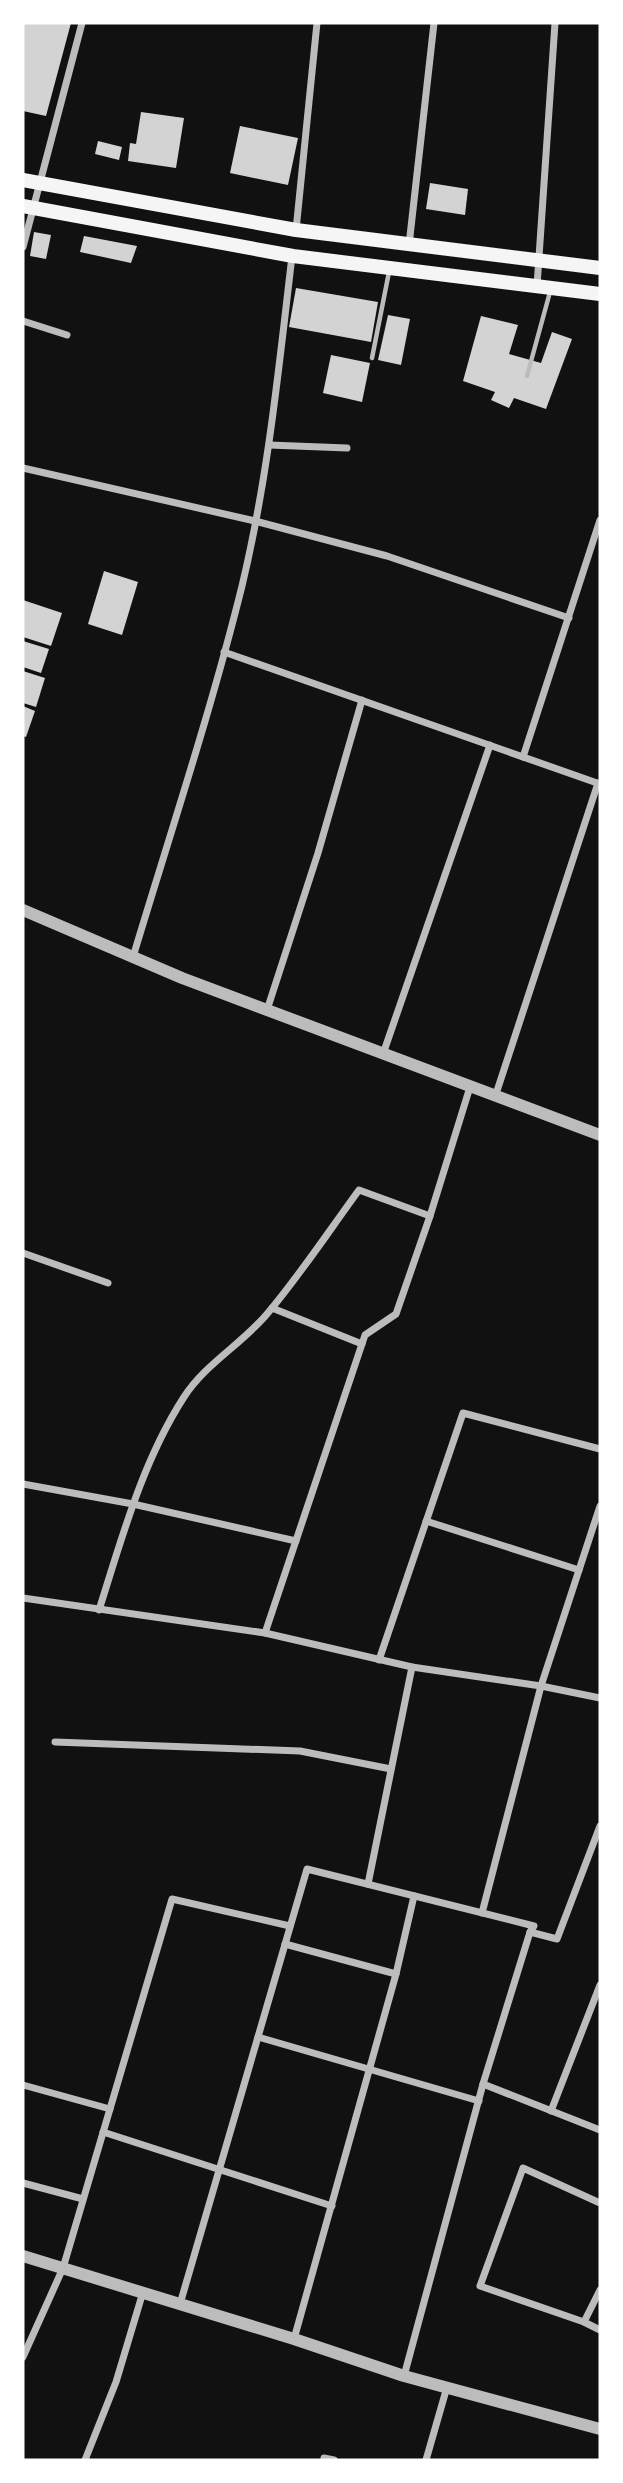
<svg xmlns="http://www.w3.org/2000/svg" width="623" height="2483" font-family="'Alegreya Sans',sans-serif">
<rect width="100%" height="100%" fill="#111"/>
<!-- building -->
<g fill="#d3d3d3">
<path d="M23 23H71L46 116 23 111Z"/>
<path d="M141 112 184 118 176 168 128 161 130 143 136 144Z"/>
<path d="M240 126 298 138 288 185 230 173Z"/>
<path d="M98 141 122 147 119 160 95 154Z"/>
<path d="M430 183 468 189 465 215 426 209Z"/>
<path d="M34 232 51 235 46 259 30 256Z"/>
<path d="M84 236 137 246 131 263 80 252Z"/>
<path d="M296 288 378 302 371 342 289 327Z"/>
<path d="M388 315 410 319 401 365 378 360Z"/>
<path d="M481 316 518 325 509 354 541 363 552 332 572 339 546 409 514 398 509 408 491 400 495 392 463 381Z"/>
<path d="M331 355 370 363 362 402 323 393Z"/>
<path d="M104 571 138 582 122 635 88 624Z"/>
<path d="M23 600 62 613 51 646 23 637Z"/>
<path d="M23 641 49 649 41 673 23 667Z"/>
<path d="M23 671 45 678 36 707 23 703Z"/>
<path d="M23 706 35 711 26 737 23 736Z"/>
</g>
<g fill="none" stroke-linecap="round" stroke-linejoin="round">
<!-- service -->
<g stroke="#bcbcbc" stroke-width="4.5">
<path d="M372 358 389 272"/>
<path d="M527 376 550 292"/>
</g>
<!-- minor -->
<g stroke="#bcbcbc" stroke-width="7">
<path d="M296 230 317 23"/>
<path d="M409 245 434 23"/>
<path d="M23 247 82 23"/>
<path d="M537 286 555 23"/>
<path d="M23 321 67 335"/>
<path d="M269 445 347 448"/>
<path d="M23 468 255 521 387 556 569 618"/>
<path d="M224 652 600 784"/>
<path d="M523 757 600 520"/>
<path d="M133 957C170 834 211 711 242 586 268 478 279 366 292 256"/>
<path d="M267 1010 318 853 362 700"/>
<path d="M383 1054 490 745"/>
<path d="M495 1097 598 783"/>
<path d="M23 1253 108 1283"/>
<path d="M272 1308 362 1344"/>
<path d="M23 1484 133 1504 296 1541"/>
<path d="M426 1521 579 1570"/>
<path d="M23 1598 265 1633 412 1667 541 1686 600 1698"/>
<path d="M99 1610C122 1538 142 1462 184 1397 205 1364 242 1344 267 1314 300 1275 329 1231 359 1190L430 1216"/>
<path d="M265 1633 365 1335 396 1314 430 1216 470 1087"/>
<path d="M379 1660 463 1413 600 1449"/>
<path d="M55 1742 300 1751 391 1769"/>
<path d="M368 1884 412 1667"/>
<path d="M482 1913 541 1686 600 1506"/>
<path d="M285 1944 396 1974 294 2339"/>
<path d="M396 1974 414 1896"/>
<path d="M258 2037 479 2101"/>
<path d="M483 2084 600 2130"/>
<path d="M23 2085 110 2109"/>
<path d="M551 2111 600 1985"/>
<path d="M103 2132 332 2206"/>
<path d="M23 2183 83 2199"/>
<path d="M600 2290 584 2322 600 2330"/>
<path d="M180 2304 307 1869 534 1926 530 1932"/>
<path d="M584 2322 480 2286 523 2168 600 2203"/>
<path d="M23 2357 63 2268 172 1899 290 1926"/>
<path d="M404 2376 483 2084 530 1932 557 1939 600 1826"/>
<path d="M324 2458 334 2460"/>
<path d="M85 2460 116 2382 143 2292"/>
<path d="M426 2460 447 2387"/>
</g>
<!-- tertiary -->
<g stroke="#bcbcbc" stroke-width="12">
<path d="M23 910 182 978 600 1135"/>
<path d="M23 2256 294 2339 404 2376 600 2429"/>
</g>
<!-- primary -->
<g stroke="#f5f5f5" stroke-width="14">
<path d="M23 180 296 230 600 268"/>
<path d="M23 206 293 256 600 294"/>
</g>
</g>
<!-- border -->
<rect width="623" height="2483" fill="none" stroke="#ffffff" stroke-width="49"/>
</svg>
